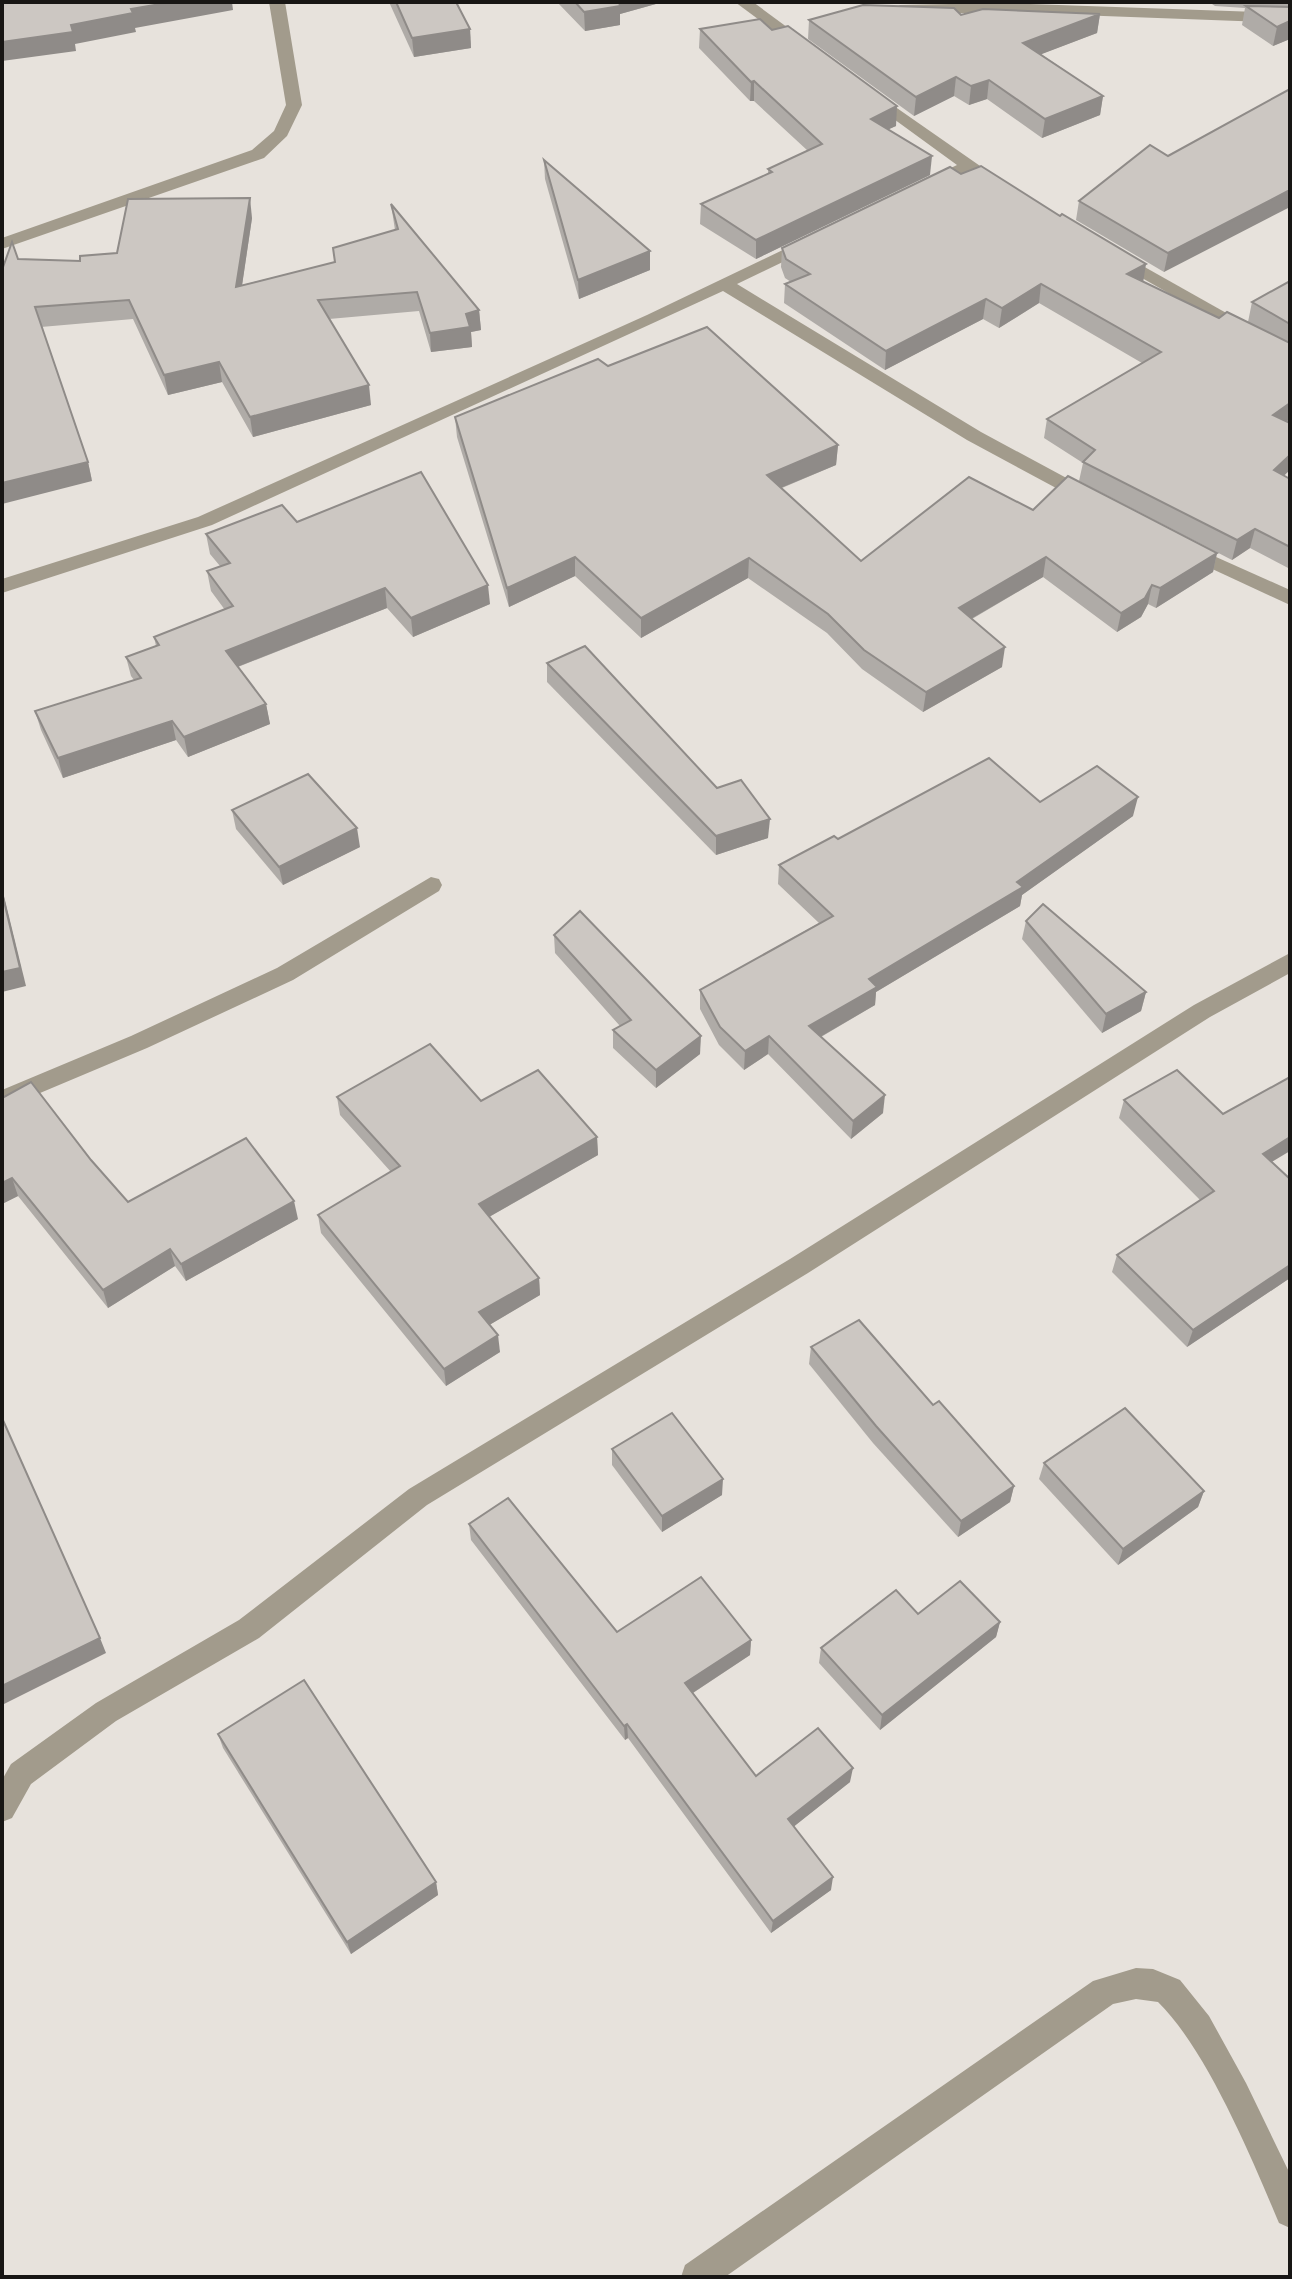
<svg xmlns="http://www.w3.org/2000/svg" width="1292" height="2279" font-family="Barlow,sans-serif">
<rect width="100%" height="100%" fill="#e7e2dc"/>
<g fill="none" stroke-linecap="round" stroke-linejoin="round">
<!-- minor -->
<g fill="#a29b8c" fill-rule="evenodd">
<path d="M269 2H285L302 105 287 136 264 158 2 249V238L252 150 274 131 286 105Z"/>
<path d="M735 2H753L814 47 812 50H800Z"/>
<path d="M998 3 1290 13V23L998 12 900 15 892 10 900 5Z"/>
<path d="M871 90 983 168 985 172 983 176 968 173 936 189H924L922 185 924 181 957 165 865 98 863 95Z"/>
<path d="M810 237 816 238 819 242 816 246 737 284 981 432 1098 495 1101 499 1098 503H1084L967 440 723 291 212 525 2 593V579L198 517 647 315Z"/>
<path d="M1118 252 1290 349V362L1112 261 1109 257Z"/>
<path d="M1187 544 1290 590V605L1180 554 1177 550Z"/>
<path d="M431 877 439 879 442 885 439 891 293 980 147 1048 2 1109V1090L131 1036 277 968Z"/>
<path d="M1290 953V973L1210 1017 808 1273 427 1505 259 1638 116 1721 31 1784 12 1818 2 1822V1780L11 1764 96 1703 239 1620 409 1489 790 1259 1194 1005Z"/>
<path d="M1136 1968 1153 1969 1180 1980 1209 2016 1246 2083 1290 2174V2228L1279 2223C1252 2159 1207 2050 1158 2002L1136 1999 1113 2004 725 2277H681L685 2265 1093 1981Z"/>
</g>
</g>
<!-- wall -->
<g fill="#afaba7">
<path d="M389 2H456L470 29 471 48 414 57Z"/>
<path d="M557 2H663L620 14V25L585 31Z"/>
<path d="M1209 2H1290V39L1273 46 1242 25 1245 8 1215 6Z"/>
<path d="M1100 14 1097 33 1041 54 1103 96 1100 115 1042 138 987 99 969 105 954 96 914 116 808 39 809 20 961 15Z"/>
<path d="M700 29 772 30 896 126 888 129 930 175 756 259 700 224 701 204 768 174V169L808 151 754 101H750L699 48Z"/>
<path d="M1290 89 1164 272 1076 220 1079 201 1168 156Z"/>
<path d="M544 160 650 270 579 299 545 179Z"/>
<path d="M391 204 479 310 481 330 471 332 472 347 431 352 419 311 329 319 371 405 253 437 222 382 168 395 133 319 41 327 88 462 92 481 18 259 80 261 117 253 252 218 242 285 335 262 395 230Z"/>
<path d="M782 248 1143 281 1219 318 1248 322 1252 302 1290 281V419L1286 421 1284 476 1290 479V569L1250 548 1232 560 1079 481 1083 463 1044 438 1047 419 1142 363 1039 303 999 328 983 319 885 370 784 303 785 284 791 282 785 278 781 267Z"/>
<path d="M608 366 838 445 836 465 782 488 861 561 1033 510 1217 553 1213 572 1156 608 1148 604 1141 617 1117 632 1043 577 972 619 1002 667 923 712 862 669 827 633 748 578 641 638 575 576 509 607 457 437 455 417Z"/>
<path d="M297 522 490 604 413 637 387 608 238 667 266 704 270 724 188 757 176 740 63 778 41 730 35 711 134 680 131 676 126 657 156 646 154 637 225 610 211 591 207 571 220 566 210 554 206 534Z"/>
<path d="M547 663 717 788 768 838 716 855 547 682Z"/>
<path d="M1040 802 1133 816 1022 895 1020 906 876 992 875 1005 821 1037 883 1113 851 1139 768 1054 744 1070 719 1045 700 1009V990L819 923 778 884 779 865 838 839Z"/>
<path d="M232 810 360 847 283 885 236 829Z"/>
<path d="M1026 921 1146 992 1141 1011 1102 1033 1022 939Z"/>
<path d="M554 935 700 1054 656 1088 613 1048V1030L620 1026 555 953Z"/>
<path d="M337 1097 481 1101 597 1137 598 1155 489 1217 539 1278 540 1295 489 1325 500 1352 446 1386 321 1233 318 1215 391 1172 340 1115Z"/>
<path d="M2 1098 91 1160 128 1202 298 1219 186 1281 175 1266 108 1308 18 1196 2 1204Z"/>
<path d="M1124 1100 1272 1162 1290 1179V1278L1187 1347 1112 1272 1117 1255 1200 1200 1119 1118Z"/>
<path d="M811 1347 933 1405 1014 1486 1010 1502 958 1537 873 1443 809 1364Z"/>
<path d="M612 1449 722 1495 662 1532 612 1465Z"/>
<path d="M1044 1463 1204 1491 1198 1507 1118 1565 1039 1479Z"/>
<path d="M469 1524 617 1632 751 1640 750 1655 693 1693 756 1776 850 1782 794 1826 831 1890 771 1933 628 1738 625 1740 471 1540Z"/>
<path d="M918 1614 1000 1622 996 1637 880 1730 819 1663 821 1648Z"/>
<path d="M218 1734 436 1882 438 1895 351 1954 223 1748Z"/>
</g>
<!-- shaded-wall -->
<g fill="#8f8b88">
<path d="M172 2H232L233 10 135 28 136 32 75 44 76 51 2 61V42L131 9Z"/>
<path d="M617 2H663L620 14V25L585 31 584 12Z"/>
<path d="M1100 14 1097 33 1021 62 1023 43Z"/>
<path d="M1290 21V39L1273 46 1277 27Z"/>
<path d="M470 29 471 48 414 57 412 38Z"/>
<path d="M956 77 954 96 914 116 916 97Z"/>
<path d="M989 80 987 99 969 105 971 86Z"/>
<path d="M754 81V101H750L751 82Z"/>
<path d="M1103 96 1100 115 1042 138 1045 119Z"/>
<path d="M897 106 896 126 870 138 871 119Z"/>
<path d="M932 156 930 175 756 259V240Z"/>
<path d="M1290 190V207L1164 272 1168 253Z"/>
<path d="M250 198 252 218 239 306 236 287Z"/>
<path d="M650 251V270L579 299 578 280Z"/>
<path d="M1146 264 1143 283 1127 274Z"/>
<path d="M1041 284 1039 303 999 328 1002 308Z"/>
<path d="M986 299 983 319 885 370 886 351Z"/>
<path d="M479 310 481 330 471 332 472 347 431 352 430 333 466 314Z"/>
<path d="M219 362 222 382 168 395 164 375Z"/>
<path d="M369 385 371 405 253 437 250 417Z"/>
<path d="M1290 403V419L1268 435 1273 415Z"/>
<path d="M838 445 836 465 766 494 767 475Z"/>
<path d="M1290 455V470L1269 490 1274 470Z"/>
<path d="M88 462 92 481 2 504V483Z"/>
<path d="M1255 529 1250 548 1232 560 1237 540Z"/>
<path d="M1217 553 1213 572 1156 608 1160 588Z"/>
<path d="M575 557V576L509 607 507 588Z"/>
<path d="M1046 557 1043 577 957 627 959 608Z"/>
<path d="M749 558 748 578 641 638V618Z"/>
<path d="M488 585 490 604 413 637 411 618Z"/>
<path d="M1152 585 1148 604 1141 617 1117 632 1121 613Z"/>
<path d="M385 588 387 608 229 670 226 651Z"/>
<path d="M1005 647 1002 667 923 712 926 692Z"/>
<path d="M266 704 270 724 188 757 184 737Z"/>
<path d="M172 721 176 740 63 778 58 758Z"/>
<path d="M1138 797 1133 816 1022 895 1020 906 876 992 875 1005 808 1044 809 1026 869 979 1017 882Z"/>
<path d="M770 819 768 838 716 855V836Z"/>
<path d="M357 828 360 847 283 885 279 867Z"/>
<path d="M2 888 26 986 2 992Z"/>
<path d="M1146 992 1141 1011 1102 1033 1106 1014Z"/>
<path d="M701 1036 700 1054 656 1088V1070Z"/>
<path d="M769 1036 768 1054 744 1070 745 1051Z"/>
<path d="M885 1095 883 1113 851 1139 853 1121Z"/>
<path d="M597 1137 598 1155 480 1222 479 1204Z"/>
<path d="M1290 1137V1151L1257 1171 1263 1154Z"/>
<path d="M12 1178 18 1196 2 1204V1183Z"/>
<path d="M294 1201 298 1219 186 1281 181 1264Z"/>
<path d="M170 1249 175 1266 108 1308 103 1290Z"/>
<path d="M1290 1265V1278L1187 1347 1193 1330Z"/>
<path d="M539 1278 540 1295 481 1330 479 1312Z"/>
<path d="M498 1335 500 1352 446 1386 444 1369Z"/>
<path d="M723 1479 722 1495 662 1532V1516Z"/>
<path d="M1014 1486 1010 1502 958 1537 961 1521Z"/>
<path d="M1204 1491 1198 1507 1118 1565 1123 1549Z"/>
<path d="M1000 1622 996 1637 880 1730 882 1715Z"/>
<path d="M100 1638 106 1653 2 1705V1686Z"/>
<path d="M751 1640 750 1655 685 1698V1683Z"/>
<path d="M627 1724 628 1738 625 1740 624 1726Z"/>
<path d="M853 1768 850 1782 787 1832 788 1819Z"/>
<path d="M833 1877 831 1890 771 1933 773 1921Z"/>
<path d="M436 1882 438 1895 351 1954 347 1942Z"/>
</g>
<!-- building -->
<g fill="#ccc7c2" stroke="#8f8b88" stroke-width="2">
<path d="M2 2H172L131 9 133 13 71 25 73 32 2 42Z"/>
<path d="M396 2H456L470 29 412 38Z"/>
<path d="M575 2H619L620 6 584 12Z"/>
<path d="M863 5 954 8 961 15 983 9 1100 14 1023 43 1103 96 1045 119 989 80 971 86 956 77 916 97 809 20Z"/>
<path d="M1246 6 1290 7V21L1277 27Z"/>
<path d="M760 19 772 30 788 26 897 106 871 119 932 156 756 240 701 204 772 172 768 169 822 144 754 81 751 82 700 29Z"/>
<path d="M1290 89V190L1168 253 1079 201 1150 145 1168 156Z"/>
<path d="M544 160 650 251 578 280Z"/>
<path d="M981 166 1060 216 1062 214 1146 264 1127 274 1219 318 1227 312 1290 343V403L1273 415 1290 423V455L1274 470 1290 479V547L1255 529 1237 540 1083 462 1095 450 1047 419 1161 352 1041 284 1002 308 986 299 886 351 785 284 810 274 786 259 782 248 950 167 961 174Z"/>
<path d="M250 198 236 287 335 262 333 248 398 229 391 204 479 310 466 314 470 327 430 333 417 292 318 300 369 385 250 417 219 362 164 375 129 300 35 307 88 462 2 483V270L12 242 18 259 80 261V256L117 253 128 199Z"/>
<path d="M1290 281V324L1252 302Z"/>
<path d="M707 327 838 445 767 475 861 561 969 477 1033 510 1068 476 1217 553 1160 588 1152 585 1145 598 1121 613 1046 557 959 608 1005 647 926 692 864 650 828 614 749 558 641 618 575 557 507 588 455 417 598 359 608 366Z"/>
<path d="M421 472 488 585 411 618 385 588 226 651 266 704 184 737 172 721 58 758 35 711 141 678 126 657 159 645 154 637 233 606 207 571 230 563 206 534 282 505 297 522Z"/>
<path d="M585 646 717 788 741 780 770 819 716 836 547 663Z"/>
<path d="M989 758 1040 802 1097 766 1138 797 1017 882 1023 887 869 979 877 987 809 1026 885 1095 853 1121 769 1036 745 1051 720 1027 700 990 833 916 779 865 834 836 838 839Z"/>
<path d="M308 774 357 828 279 867 232 810Z"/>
<path d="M2 893 20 968 2 972Z"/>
<path d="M1043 904 1146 992 1106 1014 1026 921Z"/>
<path d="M580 911 701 1036 656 1070 613 1030 631 1020 554 935Z"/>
<path d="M430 1044 481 1101 538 1070 597 1137 479 1204 539 1278 479 1312 498 1335 444 1369 318 1215 400 1166 337 1097Z"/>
<path d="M1177 1070 1223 1114 1290 1077V1137L1263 1154 1290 1179V1265L1193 1330 1117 1255 1214 1191 1124 1100Z"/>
<path d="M31 1082 91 1160 128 1202 246 1138 294 1201 181 1264 170 1249 103 1290 12 1178 2 1183V1098Z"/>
<path d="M859 1320 933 1405 939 1401 1014 1486 961 1521 876 1426 811 1347Z"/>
<path d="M1125 1408 1204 1491 1123 1549 1044 1463Z"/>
<path d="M672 1413 723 1479 662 1516 612 1449Z"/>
<path d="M2 1418 100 1638 2 1686Z"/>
<path d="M508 1498 617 1632 701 1577 751 1640 685 1683 756 1776 818 1728 853 1768 788 1819 833 1877 773 1921 627 1724 624 1726 469 1524Z"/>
<path d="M960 1581 1000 1622 882 1715 821 1648 896 1590 918 1614Z"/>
<path d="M304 1680 436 1882 347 1942 218 1734Z"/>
</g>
<!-- border -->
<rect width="1292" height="2279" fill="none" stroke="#181614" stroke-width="8"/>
</svg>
